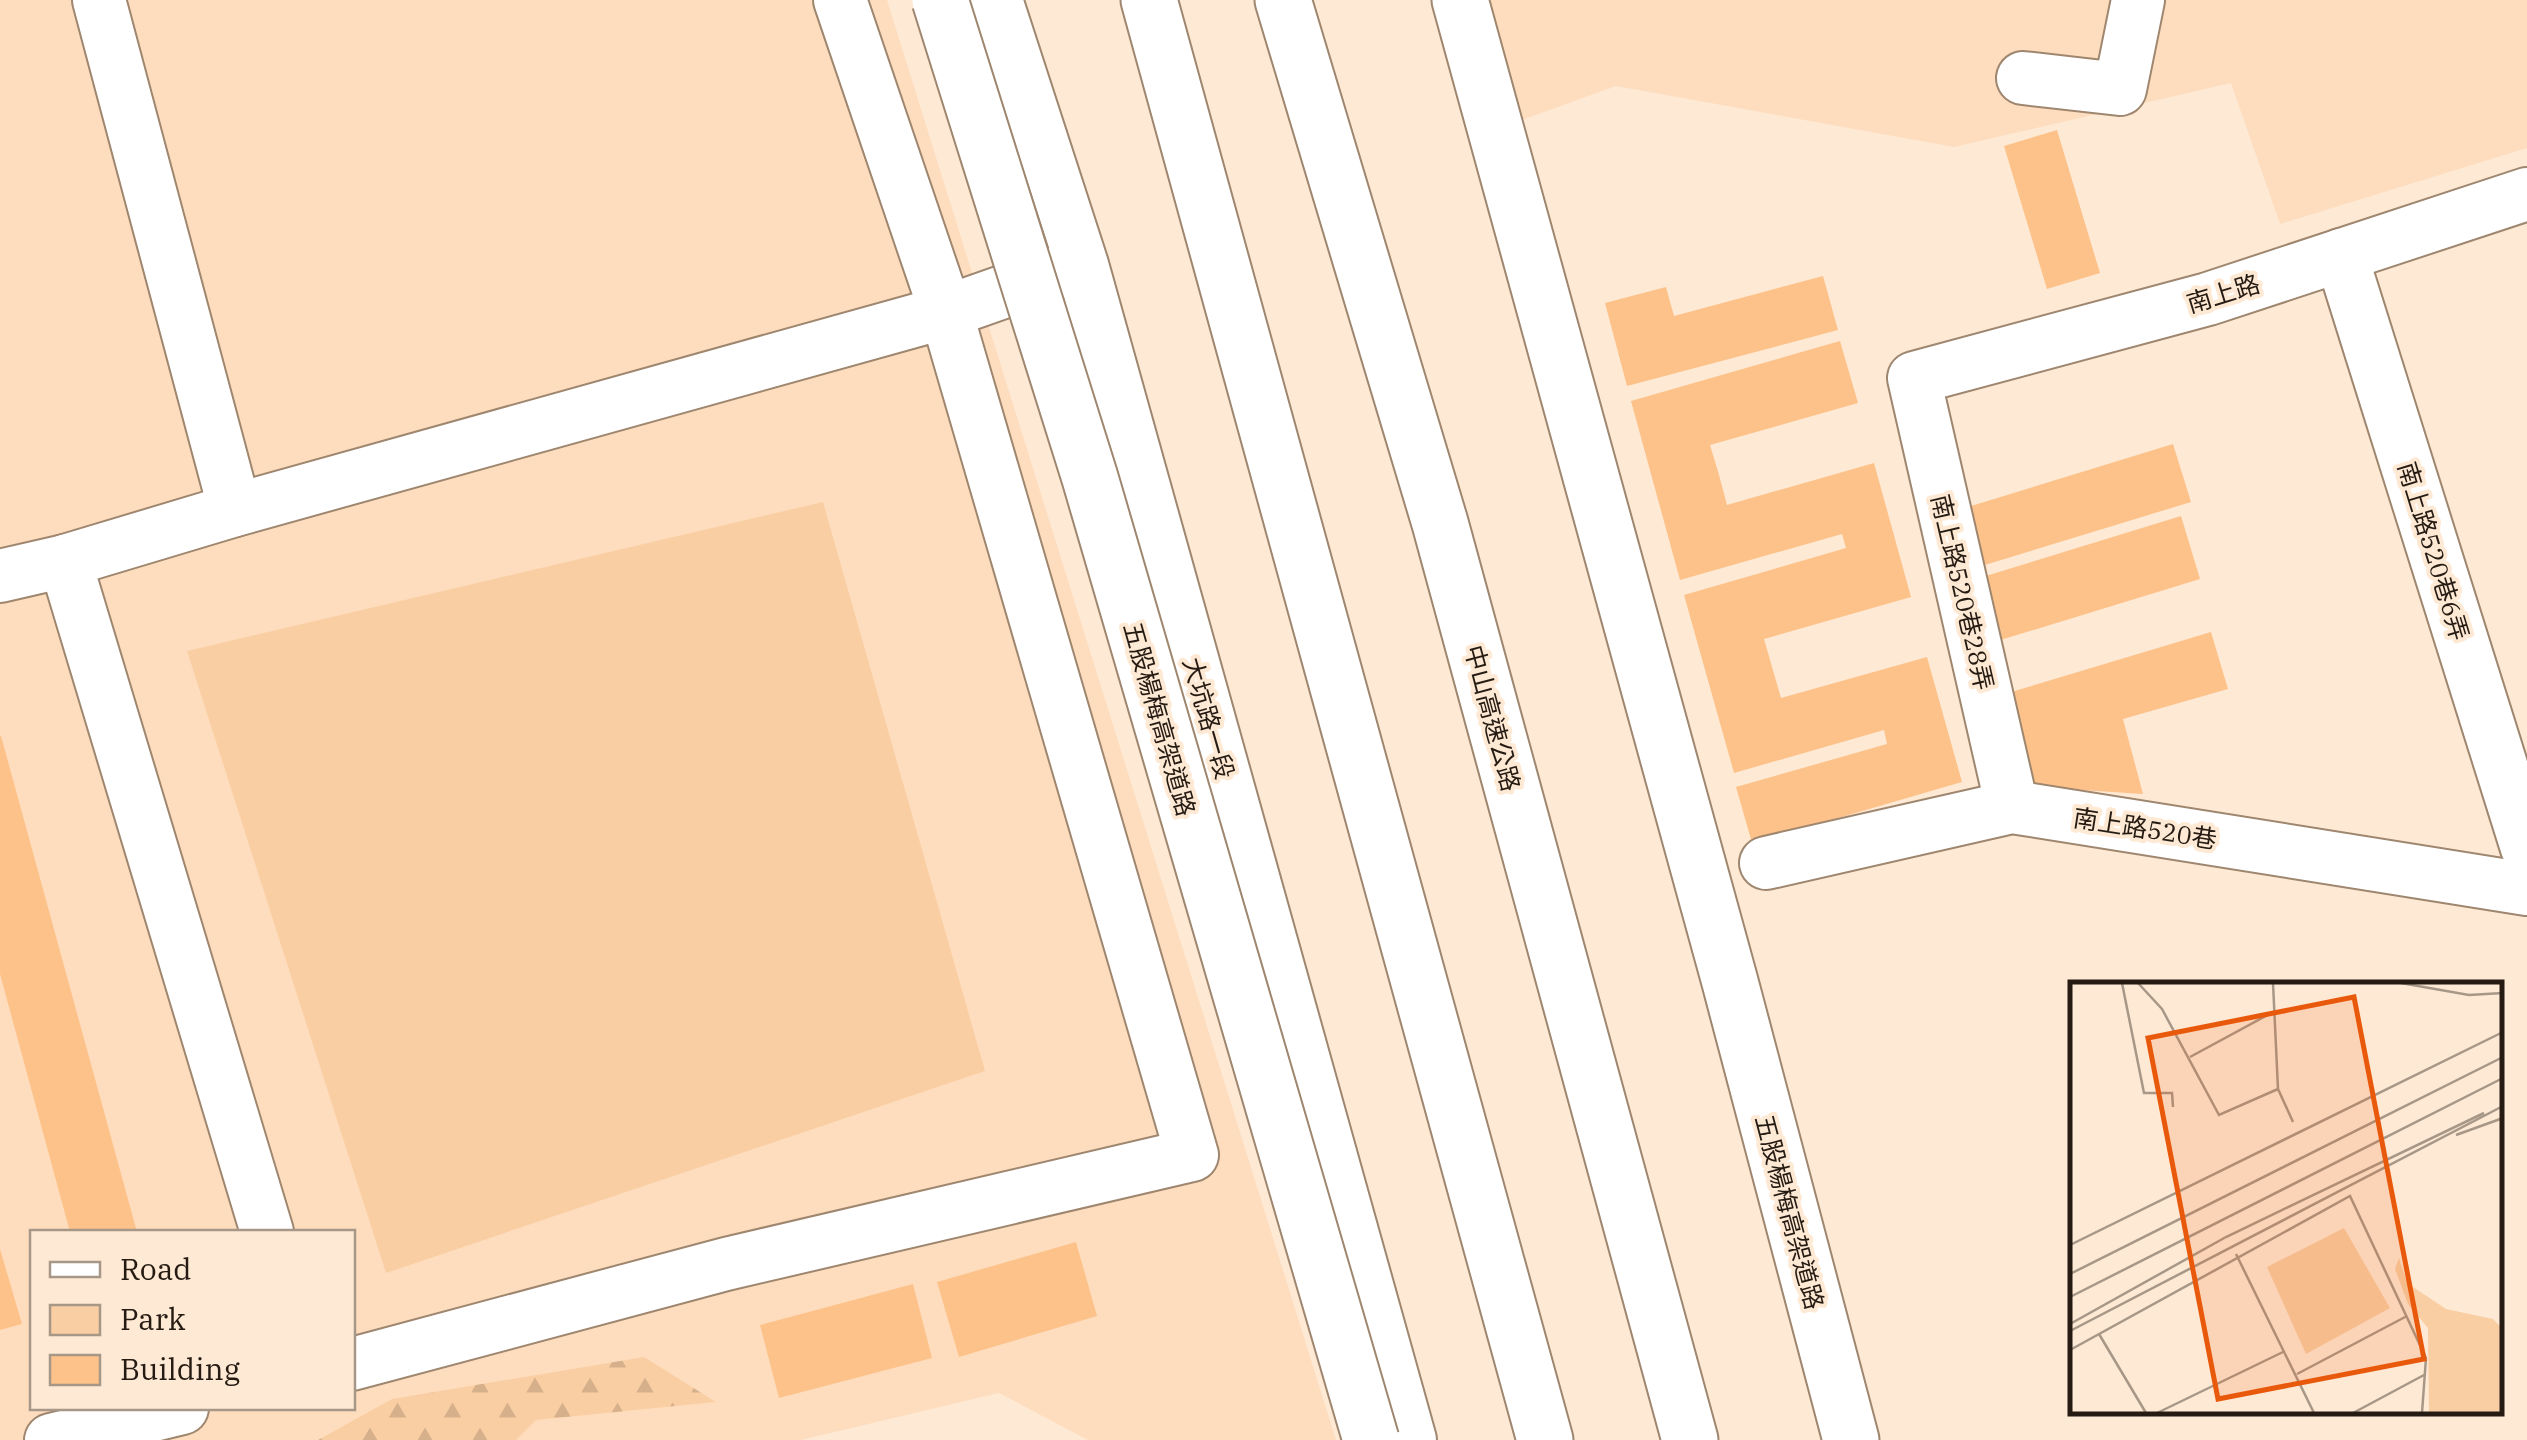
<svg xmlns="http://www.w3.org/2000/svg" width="2527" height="1440" font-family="'IBM Plex Serif','Noto Sans TC',serif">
<defs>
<pattern id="forest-firs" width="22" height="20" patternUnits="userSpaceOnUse" patternTransform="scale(2.5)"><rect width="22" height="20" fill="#facea3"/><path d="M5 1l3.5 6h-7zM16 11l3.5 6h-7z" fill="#d6b08b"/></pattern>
</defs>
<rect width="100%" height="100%" fill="#fee9d5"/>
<!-- built -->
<g fill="#feddbf" fill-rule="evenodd">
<path d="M0 0H887L1336 1440H1088L999 1393 801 1440H0ZM32 1232H352V1408H32Z"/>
<path d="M1467 0H2527V148L2280 224 2231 83 1954 147 1616 86 1500 128Z"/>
</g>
<!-- green -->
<path fill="#facea3" d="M823 502 985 1071 386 1273 187 651Z"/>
<!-- forest -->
<path fill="url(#forest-firs)" d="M644 1357 716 1402 536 1420 516 1440H318L392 1399Z"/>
<!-- building -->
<g fill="#fdc289">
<path d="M2057 130 2100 273 2047 289 2004 146Z"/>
<path d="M1823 276 1838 330 1627 386 1605 303 1666 287 1674 316Z"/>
<path d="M1840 341 1858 403 1710 445 1719 475 1727 505 1874 463 1911 597 1764 639 1781 698 1927 657 1962 782 1752 843 1736 787 1887 744 1884 730 1734 773 1684 595 1846 548 1842 534 1680 580 1631 401Z"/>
<path d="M2173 444 2191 502 1975 568 1958 510Z"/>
<path d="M2181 516 2200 579 1994 642 1976 579Z"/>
<path d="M2211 632 2228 689 2123 719 2143 794 2035 787 2008 693Z"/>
<path d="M0 736H1L137 1232H70L0 974Z"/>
<path d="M1076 1242 1097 1316 959 1357 937 1282Z"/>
<path d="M0 1249 22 1324 0 1330Z"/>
<path d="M913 1284 932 1358 779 1398 760 1325Z"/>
</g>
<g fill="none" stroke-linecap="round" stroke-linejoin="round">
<!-- minor casing -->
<g stroke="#9e866f" stroke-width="56">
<g id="minor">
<path d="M99 0 235 510"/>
<path d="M996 0 1082 265 1410 1440"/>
<path d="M2023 78 2120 89 2138 0"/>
<path d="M2341 255 2527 848"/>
<path d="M65 561 267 1232"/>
<path d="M0 576 65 561 235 510 946 312 1071 268"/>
<path d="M2012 807 1914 378 2208 299 2527 194"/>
<path d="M1766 863 2012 807 2527 889"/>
<path d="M352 1364 726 1264 1192 1155 946 312 840 0"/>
<path d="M51 1440 182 1408"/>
</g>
</g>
<!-- highway casing -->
<g stroke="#9e866f" stroke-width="59">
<g id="highway">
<path d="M1149 0 1545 1440"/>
<path d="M1283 0 1440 523 1690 1440"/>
<path d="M1460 0 1730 982 1851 1440"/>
</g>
</g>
<!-- minor -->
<use href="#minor" stroke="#fff" stroke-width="52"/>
<!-- highway -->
<use href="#highway" stroke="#fff" stroke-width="55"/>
<!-- highway-bridge casing -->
<g stroke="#9e866f" stroke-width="59" stroke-linecap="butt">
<path id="highway-bridge" d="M940 0 1090 478 1371 1440"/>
</g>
<!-- highway-bridge -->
<use href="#highway-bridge" stroke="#fff" stroke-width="55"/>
</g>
<g text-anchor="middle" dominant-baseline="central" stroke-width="8" stroke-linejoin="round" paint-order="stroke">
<!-- street labels -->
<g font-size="25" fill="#251b12" stroke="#fee9d5">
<text transform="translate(2223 293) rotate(-17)">南上路</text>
<text transform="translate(2434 551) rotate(73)">南上路520巷6弄</text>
<text transform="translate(1963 592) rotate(77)">南上路520巷28弄</text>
<text transform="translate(1209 718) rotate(74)">大坑路一段</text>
<text transform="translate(1493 718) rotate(75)">中山高速公路</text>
<text transform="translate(1160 719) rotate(74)">五股楊梅高架道路</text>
<text transform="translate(2145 828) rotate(9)">南上路520巷</text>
<text transform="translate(1790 1212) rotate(75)">五股楊梅高架道路</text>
</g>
</g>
<!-- overview -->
<g transform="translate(2070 982)">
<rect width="432" height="432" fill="#fee9d5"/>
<path d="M274 246 320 326 236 372 197 285Z" fill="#facea3"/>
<path d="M329 276 337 301 376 327 423 337 432 346V431H359L358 346 338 322 325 287Z" fill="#facea3"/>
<path fill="none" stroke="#a79787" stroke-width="2.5" d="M52 1 74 111H102L103 125M68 1 92 27 149 133 208 107M203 1 208 107 223 140M331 1 399 13 433 11M120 75 205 29M386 153 433 136M0 263 433 50M166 272 244 431M0 292 433 75M0 315 433 96M0 342 156 255 414 131M0 349 433 124M29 352 76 431M0 368 280 214 356 376 352 431M227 392 337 334M87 431 215 369M283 431 354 393"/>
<path fill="#e8590c" fill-opacity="0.15" stroke="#e8590c" stroke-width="5" d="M284 15 354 377 148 417 78 56Z"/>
<rect width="432" height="432" fill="none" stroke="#251b12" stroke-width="5"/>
</g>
<!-- legend -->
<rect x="30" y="1230" width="325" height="180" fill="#fee9d5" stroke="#a79787" stroke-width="2.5"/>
<rect x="50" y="1262" width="50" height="15" fill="#ffffff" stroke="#a79787" stroke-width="2.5"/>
<text x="120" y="1280" font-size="30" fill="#251b12">Road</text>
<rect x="50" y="1305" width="50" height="30" fill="#facea3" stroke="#a79787" stroke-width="2.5"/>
<text x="120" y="1330" font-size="30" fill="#251b12">Park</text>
<rect x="50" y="1355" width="50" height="30" fill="#fdc289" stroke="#a79787" stroke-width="2.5"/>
<text x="120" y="1380" font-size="30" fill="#251b12">Building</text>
</svg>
